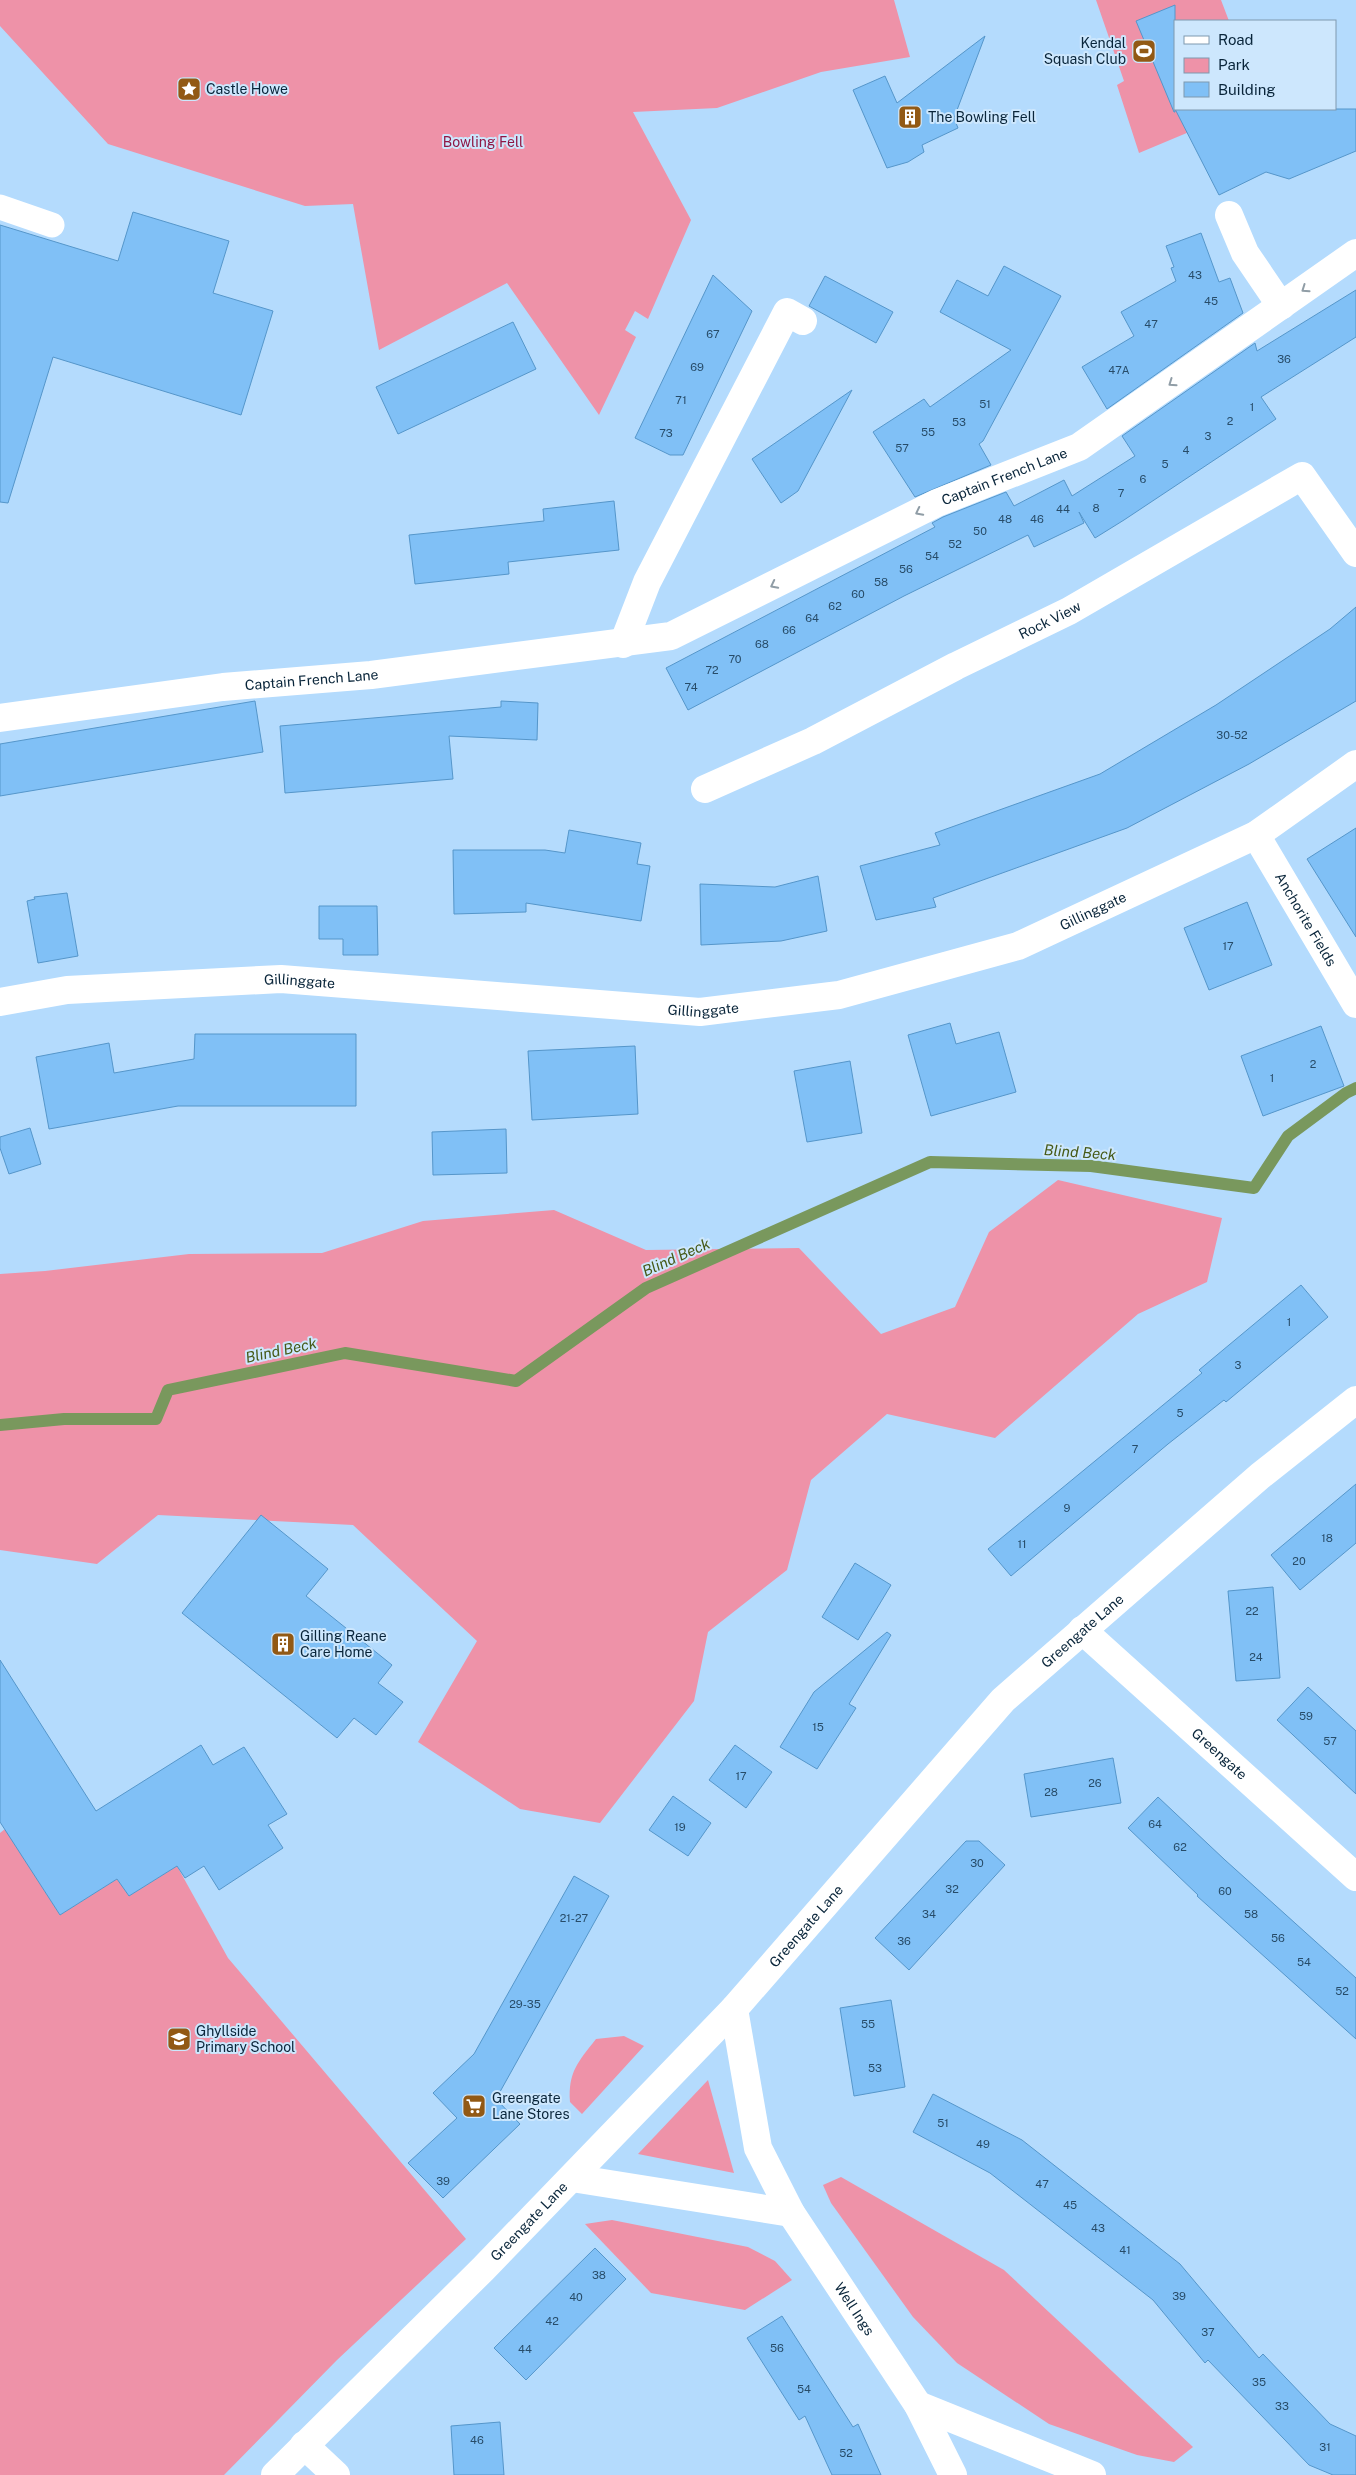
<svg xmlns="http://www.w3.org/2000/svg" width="1356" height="2475" font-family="'Public Sans',sans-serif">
<rect width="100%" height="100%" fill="#b4dbfd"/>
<!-- green -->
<g fill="#ee92a8">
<path d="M0 0H894L910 57 821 72 717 108 633 112 691 220 648 319 635 311 625 330 636 337 599 415 507 283 379 350 353 204 305 206 108 144 0 26Z"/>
<path d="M1096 0H1221L1229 21H1175V109H1244L1139 153 1117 85 1124 81Z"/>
<path d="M1058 1180 1222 1218 1207 1282 1138 1314 995 1438 887 1414 811 1480 787 1570 708 1632 694 1701 600 1823 520 1809 418 1742 477 1641 353 1525 158 1515 97 1564 0 1550V1274L45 1271 189 1254 322 1253 423 1221 554 1210 646 1250 799 1248 881 1334 955 1307 989 1232Z"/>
<path d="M5 1829 60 1915 117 1879 129 1896 177 1866 228 1958 466 2239 337 2360 224 2475H0V1833Z"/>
<path d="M624 2036 644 2046 582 2114 570 2102C568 2072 578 2062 596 2039Z"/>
<path d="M708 2080 734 2173 638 2154Z"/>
<path d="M841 2177 1004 2270 1193 2447 1174 2462 1137 2455 1049 2424 957 2363 913 2317 831 2203 823 2185Z"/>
<path d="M612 2220 748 2247 775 2261 792 2280 745 2310 651 2293 585 2224Z"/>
</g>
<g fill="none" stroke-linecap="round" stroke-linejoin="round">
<!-- stream -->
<path stroke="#79985d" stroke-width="12" d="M0 1425 64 1419H156L168 1390 345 1353 516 1381 646 1288 930 1162 1091 1166 1254 1188 1288 1136 1346 1093 1356 1088"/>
</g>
<!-- building -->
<g fill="#80c0f6" stroke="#5596ca">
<path d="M1175 5V112H1174L1136 21Z"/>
<path d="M985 36 954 118 958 128 922 145 924 152 908 162 887 168 853 90 885 76 897 103Z"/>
<path d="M1175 109H1356V151L1289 179 1266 172 1219 195Z"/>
<path d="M133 212 229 241 213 293 273 311 241 415 53 357 8 503 0 502V225L118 261Z"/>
<path d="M1201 233 1219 282 1230 278 1243 313 1107 409 1082 367 1134 336 1121 312 1176 281 1171 268 1174 267 1166 246Z"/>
<path d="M1004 266 1061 296 983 441 979 444 991 465 915 497 873 432 924 399 930 407 1011 350 940 312 957 280 988 296Z"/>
<path d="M713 275 752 311 683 455H670L635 438Z"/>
<path d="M825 276 893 312 876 343 809 306Z"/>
<path d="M1356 290V337L1261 397 1276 419 1124 520 1095 538 1079 512 1084 523 1034 547 1028 535 904 596 688 710 666 668 935 527 932 523 943 517 1006 492 1014 506 1064 480 1072 496 1135 456 1122 436 1255 343 1257 351Z"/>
<path d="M513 322 536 369 398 434 376 387Z"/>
<path d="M852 390 798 491 781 503 752 459Z"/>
<path d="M614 501 619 550 508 562 509 574 415 584 409 535 544 521 543 509Z"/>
<path d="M1356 607V701L1249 764 1127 828 933 898 936 907 876 920 860 866 940 845 935 833 1100 774 1216 705 1330 629Z"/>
<path d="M255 701 263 752 0 796V744Z"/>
<path d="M501 701 538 703 537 740 449 736 453 779 285 793 280 726 501 707Z"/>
<path d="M1356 828V937L1307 859Z"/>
<path d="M569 830 641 843 637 864 650 866 641 921 526 903V912L454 914 453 850H545L565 853Z"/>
<path d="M818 876 827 931 781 941 701 945 700 884 775 887Z"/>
<path d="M67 893 78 956 38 963 27 901 35 899 34 897Z"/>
<path d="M1247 902 1272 965 1209 990 1184 928Z"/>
<path d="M319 906H377L378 955H343V939H319Z"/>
<path d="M950 1023 956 1044 999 1032 1016 1092 931 1116 908 1035Z"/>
<path d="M1321 1026 1344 1086 1263 1116 1241 1056Z"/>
<path d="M195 1034H356V1106H178L49 1129 36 1057 109 1043 114 1073 194 1059Z"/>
<path d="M635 1046 638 1114 532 1120 528 1051Z"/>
<path d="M850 1061 862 1133 807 1142 794 1071Z"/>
<path d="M30 1128 41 1164 9 1174 0 1148V1137Z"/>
<path d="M506 1129 507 1173 433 1175 432 1132Z"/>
<path d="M1301 1285 1328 1317 1226 1402 1224 1400 1168 1444 1011 1576 988 1549 1202 1373 1199 1370Z"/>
<path d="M1356 1484V1543L1300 1590 1271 1555Z"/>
<path d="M261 1515 328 1569 306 1596 392 1665 378 1683 403 1702 376 1735 354 1718 337 1738 182 1613Z"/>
<path d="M855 1563 891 1585 858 1640 822 1617Z"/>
<path d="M1273 1587 1280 1678 1236 1681 1228 1591Z"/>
<path d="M887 1632 891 1635 849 1704 856 1708 817 1769 780 1747 814 1692Z"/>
<path d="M0 1660 96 1811 201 1745 213 1765 244 1747 287 1814 268 1825 283 1848 219 1890 204 1866 185 1878 177 1866 129 1896 117 1879 60 1915 0 1822Z"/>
<path d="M1308 1687 1356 1731V1794L1277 1720Z"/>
<path d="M735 1745 772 1772 746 1808 709 1780Z"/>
<path d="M1113 1758 1121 1803 1031 1817 1024 1774Z"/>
<path d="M673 1796 711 1823 688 1856 649 1830Z"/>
<path d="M1158 1797 1225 1860 1356 1978V2039L1197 1896 1198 1895 1128 1828Z"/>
<path d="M966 1841H979L1005 1865 909 1970 875 1938Z"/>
<path d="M574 1876 609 1896 496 2099 520 2124 443 2198 408 2163 457 2118 433 2093 474 2054Z"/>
<path d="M891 2000 905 2087 854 2096 840 2008Z"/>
<path d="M933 2094 1022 2140 1180 2264 1259 2358 1263 2354 1330 2424 1356 2436V2475H1333L1309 2465 1208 2360 1205 2363 1153 2300 990 2173 913 2132Z"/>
<path d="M595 2248 626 2279 526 2380 494 2348Z"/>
<path d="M782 2316 853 2427 858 2424 881 2475H832L805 2416 799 2420 747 2338Z"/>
<path d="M500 2422 504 2475H454L451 2426Z"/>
</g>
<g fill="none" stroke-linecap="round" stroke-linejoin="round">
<!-- service -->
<path stroke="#fff" stroke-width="25" d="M0 207 52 225"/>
<!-- minor -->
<g stroke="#fff" stroke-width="28">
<path d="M1229 215 1245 253 1281 306"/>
<path d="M623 644 647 582 787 312 803 321"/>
<path id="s1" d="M0 718 223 687 371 675 671 636 937 503 1079 447 1356 253"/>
<path id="s2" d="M705 789 813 741 956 666 1069 611 1302 476 1356 553"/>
<path id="s3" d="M1256 835 1356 1004"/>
<path id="s4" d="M0 1002 67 990 281 979 700 1012 839 995 1018 946 1256 835 1356 764"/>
<path id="s5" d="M1082 1630 1356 1877"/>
<path id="s6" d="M734 2009 758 2148 791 2213 918 2405 953 2475"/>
<path d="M572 2178 791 2213"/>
<path d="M918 2405 1092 2475"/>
<path d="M304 2445 336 2475"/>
<path id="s7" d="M275 2475 483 2269 734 2009 1003 1700 1260 1476 1356 1400"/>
</g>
</g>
<!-- one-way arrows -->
<defs><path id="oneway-chevron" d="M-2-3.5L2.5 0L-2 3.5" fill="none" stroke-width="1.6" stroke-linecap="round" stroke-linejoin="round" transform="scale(1.25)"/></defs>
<g stroke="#909da6">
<use href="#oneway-chevron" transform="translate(1305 289) rotate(145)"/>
<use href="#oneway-chevron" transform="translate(1172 383) rotate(145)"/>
<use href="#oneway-chevron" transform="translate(919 512) rotate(153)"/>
<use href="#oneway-chevron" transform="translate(774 585) rotate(153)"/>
</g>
<!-- icons -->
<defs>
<g id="stadium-square" transform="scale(1.25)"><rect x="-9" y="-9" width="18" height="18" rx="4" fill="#925914" stroke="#cde7fd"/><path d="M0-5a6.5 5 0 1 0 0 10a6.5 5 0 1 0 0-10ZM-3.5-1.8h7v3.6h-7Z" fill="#fff"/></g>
<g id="sight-square" transform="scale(1.25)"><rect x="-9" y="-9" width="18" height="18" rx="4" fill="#925914" stroke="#cde7fd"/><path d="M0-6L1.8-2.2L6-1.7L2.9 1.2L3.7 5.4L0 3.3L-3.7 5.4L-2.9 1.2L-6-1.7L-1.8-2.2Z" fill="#fff"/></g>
<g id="building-square" transform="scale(1.25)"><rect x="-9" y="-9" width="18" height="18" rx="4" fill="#925914" stroke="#cde7fd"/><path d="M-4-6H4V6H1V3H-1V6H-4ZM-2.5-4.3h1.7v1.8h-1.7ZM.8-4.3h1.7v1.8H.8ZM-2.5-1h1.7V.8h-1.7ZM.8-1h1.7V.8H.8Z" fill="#fff"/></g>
<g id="school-square" transform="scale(1.25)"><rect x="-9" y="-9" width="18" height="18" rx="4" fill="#925914" stroke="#cde7fd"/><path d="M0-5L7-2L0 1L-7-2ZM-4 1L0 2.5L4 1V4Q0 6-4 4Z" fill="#fff"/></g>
<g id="supermarket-square" transform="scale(1.25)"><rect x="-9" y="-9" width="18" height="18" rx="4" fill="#925914" stroke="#cde7fd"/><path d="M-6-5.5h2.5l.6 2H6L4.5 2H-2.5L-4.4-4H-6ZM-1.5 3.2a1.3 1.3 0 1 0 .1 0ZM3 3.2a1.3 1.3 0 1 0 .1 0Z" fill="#fff"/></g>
</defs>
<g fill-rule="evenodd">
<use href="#stadium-square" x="1144" y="51"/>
<use href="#sight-square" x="189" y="89"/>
<use href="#building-square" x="910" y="117"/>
<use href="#building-square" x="283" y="1644"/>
<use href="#school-square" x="179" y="2039"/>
<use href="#supermarket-square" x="474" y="2106"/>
</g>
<g text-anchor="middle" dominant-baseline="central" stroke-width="4" stroke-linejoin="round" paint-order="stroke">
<!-- number labels -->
<g font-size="11" fill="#274c69">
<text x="1195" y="275">43</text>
<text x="1211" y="301">45</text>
<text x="1151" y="324">47</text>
<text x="713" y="334">67</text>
<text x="1284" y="359">36</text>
<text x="697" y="367">69</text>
<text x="1119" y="370">47A</text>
<text x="681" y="400">71</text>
<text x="985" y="404">51</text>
<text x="1252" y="407">1</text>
<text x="1230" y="421">2</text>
<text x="959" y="422">53</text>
<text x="928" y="432">55</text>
<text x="666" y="433">73</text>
<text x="1208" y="436">3</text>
<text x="902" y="448">57</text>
<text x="1186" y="450">4</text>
<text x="1165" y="464">5</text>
<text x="1143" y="479">6</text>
<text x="1121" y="493">7</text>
<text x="1096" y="508">8</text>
<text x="1063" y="509">44</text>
<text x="1005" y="519">48</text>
<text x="1037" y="519">46</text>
<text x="980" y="531">50</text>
<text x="955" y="544">52</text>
<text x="932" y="556">54</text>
<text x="906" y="569">56</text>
<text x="881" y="582">58</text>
<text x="858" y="594">60</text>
<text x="835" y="606">62</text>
<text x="812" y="618">64</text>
<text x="789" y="630">66</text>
<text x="762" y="644">68</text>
<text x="735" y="659">70</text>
<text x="712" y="670">72</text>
<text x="691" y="687">74</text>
<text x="1232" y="735">30-52</text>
<text x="1228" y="946">17</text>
<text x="1313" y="1064">2</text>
<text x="1272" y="1078">1</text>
<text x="1289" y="1322">1</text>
<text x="1238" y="1365">3</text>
<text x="1180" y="1413">5</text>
<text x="1135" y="1449">7</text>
<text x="1067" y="1508">9</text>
<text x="1327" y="1538">18</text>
<text x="1022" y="1544">11</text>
<text x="1299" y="1561">20</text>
<text x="1252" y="1611">22</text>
<text x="1256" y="1657">24</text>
<text x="1306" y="1716">59</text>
<text x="818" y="1727">15</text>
<text x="1330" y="1741">57</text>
<text x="741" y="1776">17</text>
<text x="1095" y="1783">26</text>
<text x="1051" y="1792">28</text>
<text x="1155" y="1824">64</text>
<text x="680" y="1827">19</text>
<text x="1180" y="1847">62</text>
<text x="977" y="1863">30</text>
<text x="952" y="1889">32</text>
<text x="1225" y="1891">60</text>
<text x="929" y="1914">34</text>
<text x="1251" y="1914">58</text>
<text x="574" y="1918">21-27</text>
<text x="1278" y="1938">56</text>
<text x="904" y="1941">36</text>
<text x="1304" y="1962">54</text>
<text x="1342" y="1991">52</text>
<text x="525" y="2004">29-35</text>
<text x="868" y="2024">55</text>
<text x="875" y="2068">53</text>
<text x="943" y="2123">51</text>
<text x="983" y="2144">49</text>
<text x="443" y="2181">39</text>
<text x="1042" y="2184">47</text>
<text x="1070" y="2205">45</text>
<text x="1098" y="2228">43</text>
<text x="1125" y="2250">41</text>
<text x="599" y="2275">38</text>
<text x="1179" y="2296">39</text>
<text x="576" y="2297">40</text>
<text x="552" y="2321">42</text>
<text x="1208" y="2332">37</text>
<text x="777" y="2348">56</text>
<text x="525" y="2349">44</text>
<text x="1259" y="2382">35</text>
<text x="804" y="2389">54</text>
<text x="1282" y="2406">33</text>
<text x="477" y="2440">46</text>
<text x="1325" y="2447">31</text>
<text x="846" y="2453">52</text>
</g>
<!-- poi labels -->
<g font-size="14" fill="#09253a" stroke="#cde7fd" text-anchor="start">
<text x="1126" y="43" text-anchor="end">Kendal<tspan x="1126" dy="16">Squash Club</tspan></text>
<text x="206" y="89">Castle Howe</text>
<text x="928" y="117">The Bowling Fell</text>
<text x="300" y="1636">Gilling Reane<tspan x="300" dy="16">Care Home</tspan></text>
<text x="196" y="2031">Ghyllside<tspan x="196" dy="16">Primary School</tspan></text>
<text x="492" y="2098">Greengate<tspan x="492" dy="16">Lane Stores</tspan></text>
</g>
<!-- park labels -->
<g font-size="14" fill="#8f1745" stroke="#cde7fd">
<text x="483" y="142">Bowling Fell</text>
</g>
<!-- street labels -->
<g font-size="14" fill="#09253a" stroke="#cde7fd">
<text stroke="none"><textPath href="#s1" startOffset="1046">Captain French Lane</textPath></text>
<text stroke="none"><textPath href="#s2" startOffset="384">Rock View</textPath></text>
<text stroke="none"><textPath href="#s1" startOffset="314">Captain French Lane</textPath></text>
<text stroke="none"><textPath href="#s4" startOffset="1111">Gillinggate</textPath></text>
<text stroke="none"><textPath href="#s3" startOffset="98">Anchorite Fields</textPath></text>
<text stroke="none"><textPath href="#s4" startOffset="301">Gillinggate</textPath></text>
<text stroke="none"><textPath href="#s4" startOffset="706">Gillinggate</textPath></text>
<text stroke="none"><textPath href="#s7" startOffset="1169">Greengate Lane</textPath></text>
<text stroke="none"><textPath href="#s5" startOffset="185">Greengate</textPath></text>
<text stroke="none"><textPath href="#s7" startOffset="764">Greengate Lane</textPath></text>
<text stroke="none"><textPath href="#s7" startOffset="359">Greengate Lane</textPath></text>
<text stroke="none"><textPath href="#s6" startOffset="329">Well Ings</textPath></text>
</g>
<!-- water labels -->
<g font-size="15" font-style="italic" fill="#465a18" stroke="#cde7fd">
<text transform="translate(1080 1152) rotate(4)">Blind Beck</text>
<text transform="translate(676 1257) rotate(-24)">Blind Beck</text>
<text transform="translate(281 1350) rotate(-12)">Blind Beck</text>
</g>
</g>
<!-- legend -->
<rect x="1174" y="20" width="162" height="90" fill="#cde7fd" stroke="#7f99af"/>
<rect x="1184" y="36" width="25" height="8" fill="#ffffff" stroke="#7f99af"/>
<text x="1218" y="45" font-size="15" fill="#09253a">Road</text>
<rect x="1184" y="58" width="25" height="15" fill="#ee92a8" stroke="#7f99af"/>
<text x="1218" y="70" font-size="15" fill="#09253a">Park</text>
<rect x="1184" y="82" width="25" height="15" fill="#80c0f6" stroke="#7f99af"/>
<text x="1218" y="95" font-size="15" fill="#09253a">Building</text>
</svg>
